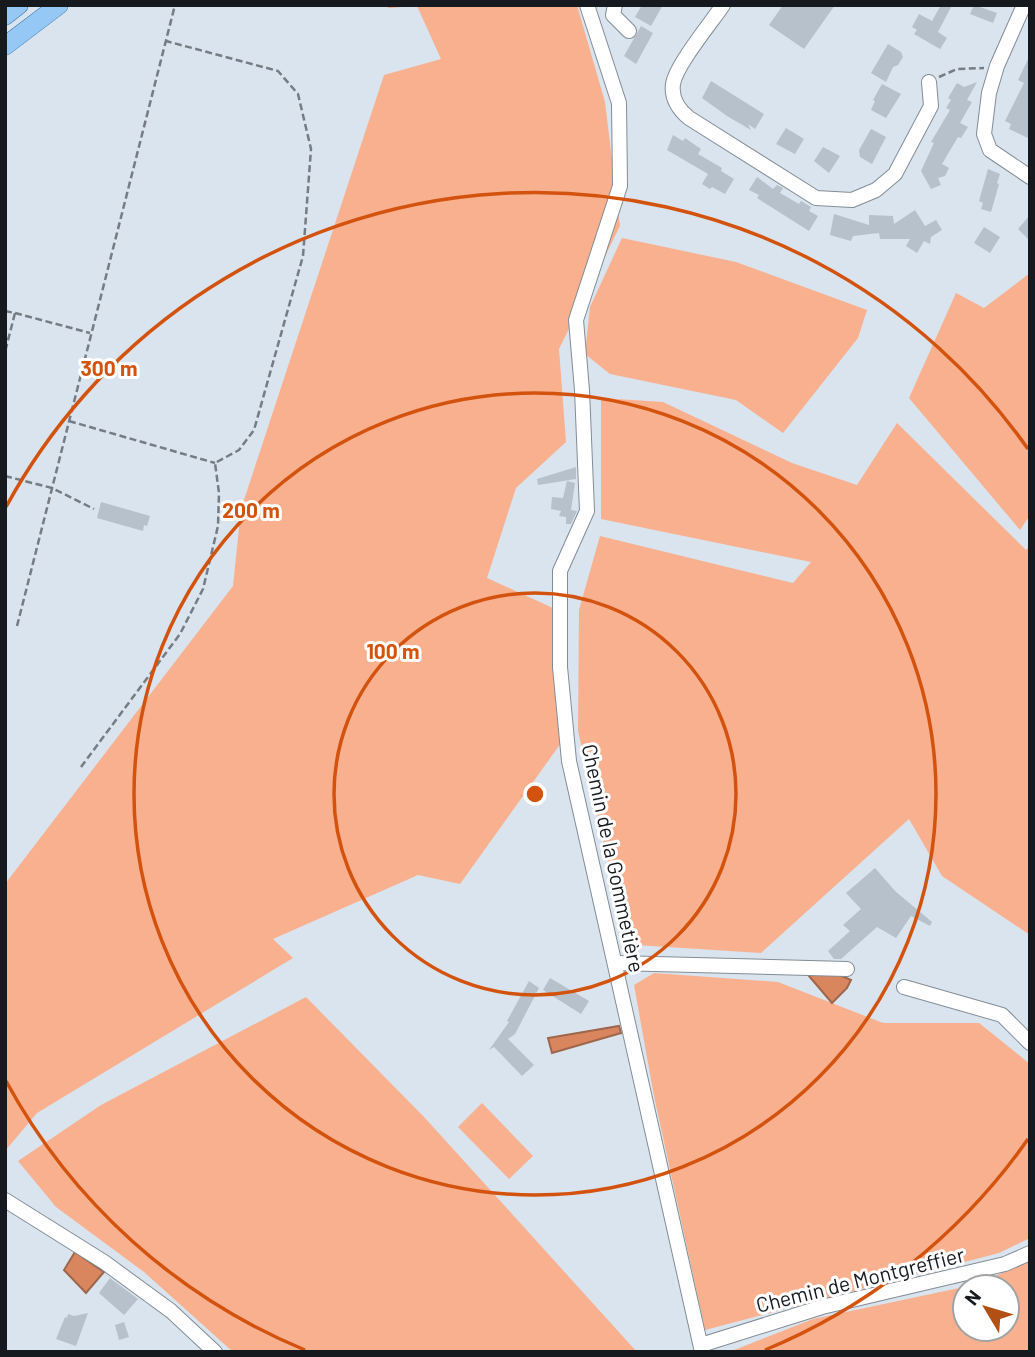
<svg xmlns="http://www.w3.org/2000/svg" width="1035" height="1357" font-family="Barlow,sans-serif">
<rect width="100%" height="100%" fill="#d9e4ee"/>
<!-- green -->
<g fill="#f8b08f" fill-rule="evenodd">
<path d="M382 5H577L605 102 620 226 559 349 566 442 516 488 487 578 553 608 561 743 460 884 418 875 273 939 293 958 37 1113 5 1151V884L233 586 241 509 384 75 441 59 417 6 389 8Z"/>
<path d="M622 238 736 262 867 310 858 338 783 433 736 400 610 374 585 354 590 307Z"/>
<path d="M1030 273V515L1020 530 909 398 956 293 984 308Z"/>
<path d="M601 398 663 402 792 463 857 485 897 423 1026 550 1030 545V935L942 876 909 819 761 953 636 945 622 922 578 731 579 610 600 536 793 583 811 562 601 519Z"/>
<path d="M654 973 778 982 883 1023H979L1030 1064V1238L999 1253 705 1330 654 1096 634 985Z"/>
<path d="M306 997 425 1118 637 1352H233L144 1272 56 1207 18 1161 101 1105Z"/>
<path d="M482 1103 533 1156 509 1179 458 1127Z"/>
<path d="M1030 1260V1352H729L813 1319 978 1284ZM965 1287H1007V1329H965Z"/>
</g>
<!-- water -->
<g fill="#d9865e" stroke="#9e664b" stroke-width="2">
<path d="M815 973H835L851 980 847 988 832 1003 809 976Z"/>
<path d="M619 1026 621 1033 552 1053 548 1038Z"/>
<path d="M75 1252 104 1272 86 1293 64 1270Z"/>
</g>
<!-- building -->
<g fill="#b6c1cb">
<path d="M642 5H663L651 26 635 17Z"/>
<path d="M783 5H835L804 49 769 25Z"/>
<path d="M941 5 951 7 938 32 947 38 940 49 914 34 917 30 912 27 919 14 932 21Z"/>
<path d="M974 5 997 13 993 23 970 14Z"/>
<path d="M641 26 653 33 636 64 624 56Z"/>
<path d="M888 44 901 52 903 57 898 65 893 67 886 82 871 73Z"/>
<path d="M1030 55V139L1009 129 1011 124 1005 121 1024 83 1018 80Z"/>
<path d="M711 81 764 114 755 129 748 124 751 130 727 116 702 98Z"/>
<path d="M977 82 967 100 972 102 960 123 968 127 961 138 958 137 942 164 949 168 945 176 938 178 941 185 931 189 921 171 934 143 931 142 950 110 946 108 951 100 948 98 957 83 964 87Z"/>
<path d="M882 84 901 94 886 118 871 110 875 101 873 100Z"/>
<path d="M786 128 804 139 795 154 776 144Z"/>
<path d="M871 129 886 137 872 164 860 157 859 150Z"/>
<path d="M673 135 683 141 685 138 701 149 698 154 722 168 721 171 734 179 725 194 712 187 710 189 702 184 708 174 667 150Z"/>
<path d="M823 147 840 156 829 173 814 161Z"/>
<path d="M988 169 1000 174 997 183 999 184 991 212 981 209 983 203 979 201Z"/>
<path d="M757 177 773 189 777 185 783 188 780 193 799 204 801 201 811 207 809 211 818 216 809 231 757 198 759 195 749 190Z"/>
<path d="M915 210 925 226 936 220 942 230 931 237 930 244 924 241 917 253 906 246 910 239H880L879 233 853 236 851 241 830 235 834 214 869 225V215L893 216 894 224Z"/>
<path d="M1030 215V241L1018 229Z"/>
<path d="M984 227 1000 237 990 253 974 243Z"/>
<path d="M576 467V479L538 485 537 479Z"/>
<path d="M567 481 575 483 571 510 577 511 571 524H566V517L559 516 561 511 551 509 552 497 563 498Z"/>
<path d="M101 502 150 516 147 526 144 525 143 531 97 518Z"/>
<path d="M875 868 895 891 932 922 930 926 911 916 896 938 877 927 841 959H834L828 951 850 931 843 925 861 909 846 893Z"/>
<path d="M550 978 589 1001 581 1014 543 990Z"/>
<path d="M529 981 539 988 515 1034 508 1039 534 1065 522 1076 494 1047 489 1050 509 1022 507 1021Z"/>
<path d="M110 1278 138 1299 124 1315 99 1293Z"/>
<path d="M88 1313 76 1346 56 1339 65 1317 67 1318 68 1314 74 1316Z"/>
<path d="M124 1322 129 1337 119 1340 115 1325Z"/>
</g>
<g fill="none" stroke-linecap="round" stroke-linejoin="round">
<!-- minor casing -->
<g stroke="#838d96" stroke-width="16">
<g id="minor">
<path d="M587 5 619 103 620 186 576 320 582 390 587 511 560 571V667L569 761 702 1352"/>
<path d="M615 5 613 15 629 31"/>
<path d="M723 5C711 23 676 65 673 84 671 98 679 110 689 118L816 198 852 200 876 190 895 174 931 106 929 82"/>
<path d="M1024 5 997 66 989 93 984 134 990 150 1030 177"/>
<path d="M615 963 847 969"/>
<path d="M904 987 1002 1015 1030 1043"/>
<path d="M5 1200 104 1262 171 1311 215 1352"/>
<path d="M701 1345 822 1307 1005 1264 1030 1253"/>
</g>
</g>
<!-- major casing -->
<g stroke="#3b74a5" stroke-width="19">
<g id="major">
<path d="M5 16 19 5"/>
<path d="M5 46 59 5"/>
</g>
</g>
<!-- path -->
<g stroke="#757c83" stroke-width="2.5" stroke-dasharray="7 3.5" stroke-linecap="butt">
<path d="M939 77 957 69 984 68"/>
<path d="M5 311 15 313 5 352"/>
<path d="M15 313 90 333"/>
<path d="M69 421 215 463"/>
<path d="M5 476 52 488 94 509"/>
<path d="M17 626 175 5"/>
<path d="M81 767 180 634 203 589 218 526 219 493 215 463 239 450 254 430 303 256 311 149 298 94 278 71 166 41"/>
</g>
<!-- minor -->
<use href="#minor" stroke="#fff" stroke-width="14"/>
<!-- major -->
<use href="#major" stroke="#95c8f5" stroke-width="18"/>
</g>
<!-- distance rings -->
<g fill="none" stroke="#d3530e" stroke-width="3.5">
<circle cx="535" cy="794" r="201"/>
<circle cx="535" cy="794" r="401"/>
<path d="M1028 1139A602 602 0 0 1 765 1350M305 1350A602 602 0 0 1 6 1081M6 507A602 602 0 0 1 1028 449"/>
</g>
<g text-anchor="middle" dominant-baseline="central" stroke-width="6" stroke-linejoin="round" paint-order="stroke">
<!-- street labels -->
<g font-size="21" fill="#161a1e" stroke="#fff">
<text transform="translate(614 858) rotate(78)">Chemin de la Gommetière</text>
<text transform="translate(860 1279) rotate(-14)">Chemin de Montgreffier</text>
</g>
</g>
<circle cx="535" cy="794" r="10" fill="#d3530e" stroke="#fff" stroke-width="3.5"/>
<g font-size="21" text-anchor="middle" font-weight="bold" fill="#d3530e" stroke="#fff" stroke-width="6" stroke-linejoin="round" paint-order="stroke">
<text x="109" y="376">300 m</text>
<text x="251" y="518">200 m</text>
<text x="393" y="659">100 m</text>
</g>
<!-- border -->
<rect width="1035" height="1357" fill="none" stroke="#161a1e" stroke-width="14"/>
<!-- north arrow -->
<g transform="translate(986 1308) rotate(308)"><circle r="33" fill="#ffffff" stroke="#a2a3a5" stroke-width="2"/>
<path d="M0-5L12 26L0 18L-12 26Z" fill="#b14f15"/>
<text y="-10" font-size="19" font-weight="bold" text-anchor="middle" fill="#161a1e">N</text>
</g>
</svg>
